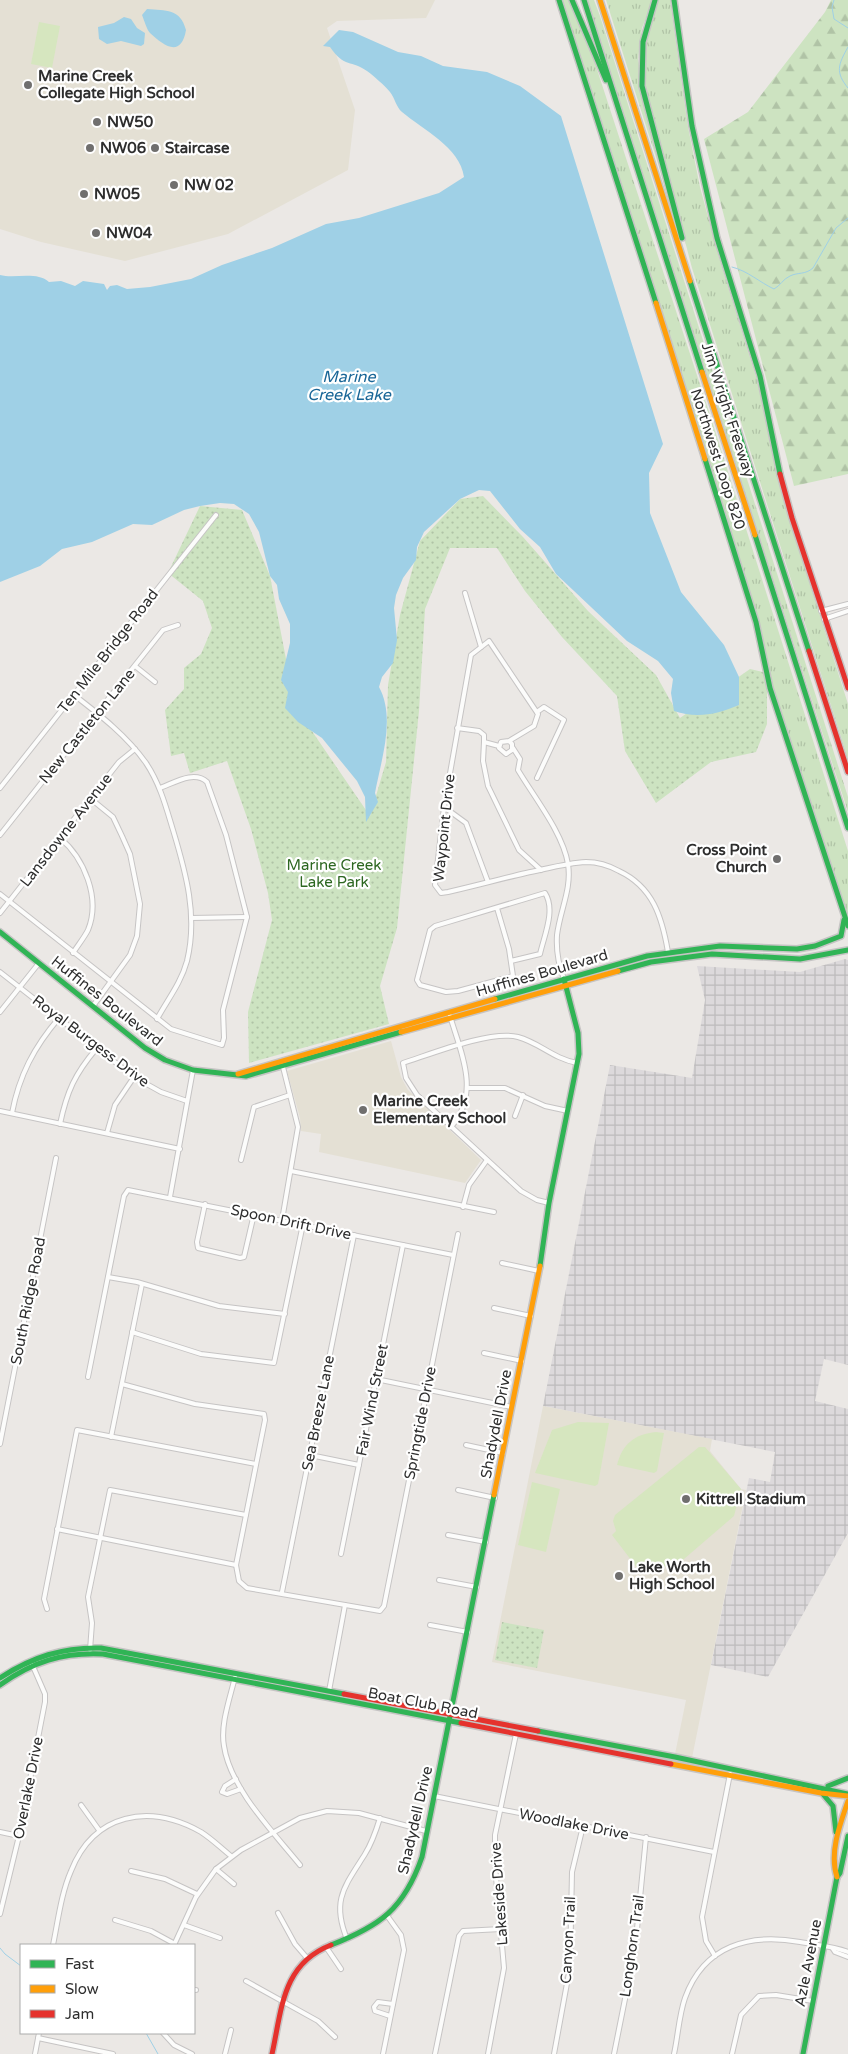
<svg xmlns="http://www.w3.org/2000/svg" width="848" height="2054" font-family="'Varela Round',sans-serif">
<defs>
<pattern id="industrial-grid" width="8" height="8" patternUnits="userSpaceOnUse" patternTransform="scale(1.25)"><rect width="8" height="8" fill="#dcd9db"/><path d="M0 4h8M4 0v8" fill="none" stroke="#bdbbbc"/></pattern>
<pattern id="grass-tufts" width="24" height="20" patternUnits="userSpaceOnUse" patternTransform="scale(1.25)"><rect width="24" height="20" fill="#cde3c1"/><path d="M3 7l-1-3M5 7V3M7 7l1-3M15 17l-1-3M17 17v-4M19 17l1-3" fill="none" stroke="#b0c3a6"/></pattern>
<pattern id="forest-firs" width="22" height="20" patternUnits="userSpaceOnUse" patternTransform="scale(1.25)"><rect width="22" height="20" fill="#cde3c1"/><path d="M5 1l3.5 6h-7zM16 11l3.5 6h-7z" fill="#b0c3a6"/></pattern>
<pattern id="park-dots" width="8" height="8" patternUnits="userSpaceOnUse" patternTransform="scale(1.25)"><rect width="8" height="8" fill="#cde3c1"/><path d="M2 2h.1M6 6h.1" fill="none" stroke="#b0c3a6" stroke-width="1.8" stroke-linecap="round"/></pattern>
</defs>
<rect width="100%" height="100%" fill="#ebe8e5"/>
<!-- industrial -->
<path fill="url(#industrial-grid)" d="M845 959 848 960V1365L824 1359 815 1401 848 1409V1533L768 1677 711 1665 749 1478 770 1482 775 1452 543 1406 610 1065 692 1078 705 1000 697 966 800 972Z"/>
<!-- education -->
<g fill="#e4e0d4">
<path d="M0 0H435L426 18 337 21 327 28 355 110 348 170 228 234 125 261 41 242 0 229Z"/>
<path d="M391 1041 401 1077 408 1090 481 1160 465 1183 319 1152 321 1134 301 1131 300 1118 287 1071Z"/>
<path d="M543 1406 712 1439 710 1451 741 1489 746 1490 692 1758 675 1754 686 1700 492 1662Z"/>
</g>
<!-- grass -->
<g fill="url(#grass-tufts)">
<path d="M562 0H571L590 48 711 418 848 851V917L838 892 773 690 756 615Z"/>
<path d="M586 0H594L600 16 848 797V812Z"/>
<path d="M606 0H653L642 28 638 59 666 189Z"/>
<path d="M658 0H670L688 127 700 187 718 254 757 380 784 502 848 704V759L692 268 647 96C639 54 646 39 658 0Z"/>
</g>
<!-- forest -->
<path fill="url(#forest-firs)" d="M831 0H848V474L794 486 704 139 748 112 825 12Z"/>
<!-- park -->
<g fill="url(#park-dots)">
<path d="M483 496 523 537 588 611 656 675 680 718 750 669 767 673V724L756 752 711 762 656 803 625 751 617 696 562 637 525 591 497 548H450L425 609 419 711 397 928 380 986 389 1024 249 1063 248 1012 272 920 268 893 251 829 227 761 190 773 184 753 171 756 165 710 184 689V668L201 654 212 628 203 601 168 573 200 506 242 510 270 576 286 659 290 699 370 816 386 762 388 685 400 615 420 541 460 499Z"/>
<path d="M502 1622 544 1630 537 1668 495 1660Z"/>
</g>
<!-- pitch -->
<g fill="#d6e6bf">
<path d="M39 22 60 26 52 68 31 64Z"/>
<path d="M578 1422 609 1423 598 1484 595 1486 535 1473 552 1430Z"/>
<path d="M656 1432 664 1433 657 1471 654 1473 617 1465C622 1444 635 1434 656 1432Z"/>
<path d="M699 1447H705L741 1489 734 1516 677 1565 652 1568 645 1564 638 1569 612 1535 616 1531 613 1521 615 1515Z"/>
<path d="M532 1482 560 1489 546 1552 518 1545Z"/>
</g>
<!-- water -->
<g fill="#9fd0e6">
<path d="M147 9C166 11 180 8 186 30 181 59 163 45 150 33 147 30 144 20 142 15Z"/>
<path d="M124 17 131 19 137 28 145 33 144 44 141 46 121 41 107 44 99 39 98 27 114 23Z"/>
<path d="M339 30 353 32 398 52 421 56 443 66 487 72 520 86 561 116 663 444 649 473 650 513 681 592 724 645 739 677V705C718 714 697 719 674 711L671 693 673 679 658 661 627 641 556 574 540 547 520 529 490 491 479 490 460 499 424 532 417 547 416 560 403 578 396 595 394 608 397 640 393 663 382 677 379 687C396 718 381 760 375 793L378 802 366 822 365 797 357 781 322 738 298 722 285 708 288 692 281 680 290 643V624L279 599 277 585 270 576 259 532 249 514 234 504 220 503 200 506 184 510 152 525 133 524 92 542 62 549 40 566 0 582V275C14 279 37 271 49 282L61 281 75 286 83 281 104 284 107 290 110 286 117 285 127 289 150 287 191 279 222 265 272 248 326 224 359 218 439 193 464 177C460 147 423 130 402 112 396 107 395 98 390 92 384 85 375 77 367 71 352 60 344 68 330 47L323 46Z"/>
</g>
<g fill="none" stroke-linecap="round" stroke-linejoin="round">
<!-- stream -->
<g stroke="#9fd0e6" stroke-width="1">
<path d="M834 0 832 7 834 19 848 28"/>
<path d="M848 47C838 65 835 72 848 88"/>
<path d="M732 267C748 271 759 282 774 289 780 286 783 279 790 276 798 272 805 275 813 268L836 228 848 218"/>
<path d="M0 1948 5 1954 21 1966"/>
<path d="M146 2033 158 2054"/>
</g>
<!-- street casing -->
<g stroke="#c6c4c4" stroke-width="6">
<g id="street">
<path d="M465 593 481 647"/>
<path d="M821 611 848 604"/>
<path d="M824 619 848 611"/>
<path d="M135 666 155 682"/>
<path d="M74 695C100 715 127 736 146 763 160 784 166 807 173 830 186 873 198 916 187 961 181 983 168 999 157 1019"/>
<path d="M457 728 479 731 484 735V742L499 746"/>
<path d="M509 741 512 744V750L506 754 499 748 501 742 509 741 534 726 538 714 489 641 471 655 444 807 435 885 441 893 448 892C474 886 500 879 526 873 546 869 566 863 586 862 597 862 610 866 619 871 653 887 662 917 668 952"/>
<path d="M484 742 483 761 488 786 519 850 541 870"/>
<path d="M513 748 520 759 518 770C534 797 563 833 568 864 572 889 560 910 557 935 556 951 558 964 564 979"/>
<path d="M537 778 564 720 544 707 537 712"/>
<path d="M0 788 216 515"/>
<path d="M91 799 113 817 122 836 130 854 140 904 137 936 130 955 93 1006"/>
<path d="M444 807 466 823 488 882"/>
<path d="M0 835 163 630 178 625"/>
<path d="M60 838C84 858 101 898 88 930 84 938 78 945 73 953"/>
<path d="M0 894 171 1029 222 1045 224 1038 223 1010 247 917 226 835 207 782C194 770 174 783 160 788"/>
<path d="M497 908 509 949 513 976 458 991 446 992 420 985 417 980 430 930 435 926 545 893C556 910 544 936 540 954L511 961"/>
<path d="M0 913 119 762 135 749"/>
<path d="M191 918 247 917"/>
<path d="M0 972 134 1077 161 1092 187 1101"/>
<path d="M0 1012 39 963"/>
<path d="M450 1016C461 1053 481 1093 451 1127"/>
<path d="M282 1063 298 1127 282 1220"/>
<path d="M468 1088H505L545 1106 568 1111"/>
<path d="M0 1111 180 1149"/>
<path d="M12 1113C19 1076 34 1047 59 1018"/>
<path d="M515 1116 523 1095"/>
<path d="M60 1124C67 1091 75 1074 96 1049"/>
<path d="M107 1133 115 1105 134 1077"/>
<path d="M241 1160 254 1107 290 1095"/>
<path d="M291 1171 494 1212"/>
<path d="M170 1197 193 1070"/>
<path d="M549 1203 537 1200 521 1191 417 1095 406 1078 403 1063C431 1054 490 1030 518 1037 540 1043 552 1058 577 1063"/>
<path d="M205 1204 197 1242 198 1248 240 1258 244 1257 254 1214"/>
<path d="M463 1207 469 1185 487 1160"/>
<path d="M502 1263 539 1271"/>
<path d="M108 1277 137 1282 219 1306 285 1314"/>
<path d="M494 1308 531 1316"/>
<path d="M132 1332 201 1354 274 1363 303 1224"/>
<path d="M484 1353 522 1361"/>
<path d="M88 1377 124 1196 128 1190 453 1255"/>
<path d="M376 1379 512 1407"/>
<path d="M122 1384 195 1404 264 1414 265 1420 236 1565 239 1581 247 1588 380 1611 384 1606 458 1234"/>
<path d="M111 1437 142 1284"/>
<path d="M0 1444 56 1158"/>
<path d="M466 1445 503 1453"/>
<path d="M310 1455 359 1465"/>
<path d="M458 1490 495 1498"/>
<path d="M57 1529 236 1565"/>
<path d="M448 1535 486 1542"/>
<path d="M341 1554 403 1245"/>
<path d="M439 1580 477 1587"/>
<path d="M282 1592 354 1235"/>
<path d="M47 1609 44 1599 77 1430 256 1464"/>
<path d="M430 1625 468 1632"/>
<path d="M90 1650 92 1623 88 1597 110 1490 246 1515"/>
<path d="M235 1677C230 1698 220 1725 224 1746 230 1788 274 1833 300 1865"/>
<path d="M329 1691 345 1605"/>
<path d="M236 1779 225 1786 222 1792 227 1794 241 1789"/>
<path d="M434 1796 714 1852"/>
<path d="M81 1805 99 1830"/>
<path d="M0 1832 19 1836"/>
<path d="M216 1869 234 1884"/>
<path d="M131 1871 165 1879 197 1894"/>
<path d="M278 1913 295 1944 307 1958"/>
<path d="M0 1914 19 1836 45 1702V1694L32 1664"/>
<path d="M115 1920 151 1931 175 1944"/>
<path d="M184 1925 220 1938"/>
<path d="M347 1939C331 1900 345 1886 365 1854 372 1843 376 1831 380 1818"/>
<path d="M53 1945C58 1921 61 1894 71 1871 94 1813 149 1803 201 1832 212 1839 221 1848 231 1856"/>
<path d="M174 1945 196 1897 216 1869 241 1850 300 1818 327 1811 359 1813 426 1831"/>
<path d="M326 1947 341 1969"/>
<path d="M833 1949 835 1952 848 1957"/>
<path d="M715 1956 706 1941 702 1917 730 1774"/>
<path d="M246 1981 318 2021 335 2037"/>
<path d="M194 1990H196"/>
<path d="M390 2016 375 2011 374 2007 378 2002 393 2004"/>
<path d="M163 2033 174 2045 192 2054"/>
<path d="M38 2038 113 2054"/>
<path d="M35 2054 39 2033"/>
<path d="M225 2054 231 2030"/>
<path d="M383 2054 404 1950 401 1935 388 1917"/>
<path d="M435 2054 459 1936 463 1931 501 1929"/>
<path d="M488 2054 504 1968 495 1866V1835L516 1734"/>
<path d="M554 2054 570 1967 572 1872 583 1826"/>
<path d="M614 2054 635 1949 646 1837"/>
<path d="M674 2054C678 2036 679 2015 685 1998 704 1945 750 1933 800 1942 815 1945 834 1946 848 1952"/>
<path d="M732 2054 741 2015 759 1996 776 1995 813 2001"/>
</g>
</g>
<!-- fast casing -->
<g stroke="#c6c4c4" stroke-width="8">
<g id="fast">
<path d="M559 0 656 303"/>
<path d="M572 0 606 80"/>
<path d="M584 0 702 372"/>
<path d="M655 0 643 42 642 86 682 238"/>
<path d="M674 0 692 126 717 238 760 376 780 474"/>
<path d="M690 281 809 651"/>
<path d="M705 459 756 622 770 688 848 926"/>
<path d="M755 535 848 828"/>
<path d="M0 932 145 1048 165 1060 193 1070 246 1076 401 1032"/>
<path d="M618 971 651 962 712 954 800 959 848 950"/>
<path d="M495 999 647 956 720 946 797 949 815 946 841 936 844 920"/>
<path d="M540 1266 549 1203 579 1054 578 1033 564 979"/>
<path d="M0 1678C32 1657 63 1647 101 1648L344 1694"/>
<path d="M0 1685C32 1662 63 1652 103 1654L461 1723"/>
<path d="M538 1731 675 1757 848 1794"/>
<path d="M828 1786 848 1778"/>
<path d="M822 1793 833 1806 836 1832"/>
<path d="M331 1945C380 1926 404 1909 422 1857L494 1495"/>
<path d="M803 2054 837 1877 840 1873 848 1836"/>
</g>
</g>
<!-- slow casing -->
<g stroke="#c6c4c4" stroke-width="8">
<g id="slow">
<path d="M600 0 690 281"/>
<path d="M656 303 705 459"/>
<path d="M702 372 755 535"/>
<path d="M401 1032 618 971"/>
<path d="M238 1074 495 999"/>
<path d="M494 1495 540 1266"/>
<path d="M671 1764 821 1793 848 1796"/>
<path d="M837 1877C829 1853 840 1824 848 1801"/>
</g>
</g>
<!-- jam casing -->
<g stroke="#c6c4c4" stroke-width="8">
<g id="jam">
<path d="M780 474 792 518 848 688"/>
<path d="M809 651 848 772"/>
<path d="M344 1694 538 1731"/>
<path d="M461 1723 671 1764"/>
<path d="M272 2054C282 2009 282 1964 331 1945"/>
</g>
</g>
<!-- street -->
<use href="#street" stroke="#fcfcfb" stroke-width="4"/>
<!-- fast -->
<use href="#fast" stroke="#30b455" stroke-width="5"/>
<!-- slow -->
<use href="#slow" stroke="#ff9f0a" stroke-width="5"/>
<!-- jam -->
<use href="#jam" stroke="#e5322d" stroke-width="5"/>
</g>
<!-- markers -->
<g fill="#706f6e" stroke="#fff" stroke-width="2">
<circle cx="28" cy="85" r="5"/>
<circle cx="97" cy="122" r="5"/>
<circle cx="90" cy="148" r="5"/>
<circle cx="155" cy="148" r="5"/>
<circle cx="174" cy="185" r="5"/>
<circle cx="84" cy="194" r="5"/>
<circle cx="96" cy="233" r="5"/>
<circle cx="777" cy="859" r="5"/>
<circle cx="363" cy="1110" r="5"/>
<circle cx="686" cy="1499" r="5"/>
<circle cx="619" cy="1576" r="5"/>
</g>
<g text-anchor="middle" dominant-baseline="central" stroke-width="4.5" stroke-linejoin="round" paint-order="stroke">
<!-- poi labels -->
<g font-size="15" font-weight="bold" fill="#2e2e2e" stroke="#fff" text-anchor="start">
<text x="38" y="76">Marine Creek<tspan x="38" dy="17">Collegate High School</tspan></text>
<text x="107" y="122">NW50</text>
<text x="100" y="148">NW06</text>
<text x="165" y="148">Staircase</text>
<text x="184" y="185">NW 02</text>
<text x="94" y="194">NW05</text>
<text x="106" y="233">NW04</text>
<text x="767" y="850" text-anchor="end">Cross Point<tspan x="767" dy="17">Church</tspan></text>
<text x="373" y="1101">Marine Creek<tspan x="373" dy="17">Elementary School</tspan></text>
<text x="696" y="1499">Kittrell Stadium</text>
<text x="629" y="1567">Lake Worth<tspan x="629" dy="17">High School</tspan></text>
</g>
<!-- street labels -->
<g font-size="15" fill="#2e2e2e" stroke="#fff">
<text transform="translate(728 410) rotate(72)">Jim Wright Freeway</text>
<text transform="translate(718 459) rotate(72)">Northwest Loop 820</text>
<text transform="translate(108 651) rotate(-52)">Ten Mile Bridge Road</text>
<text transform="translate(87 726) rotate(-51)">New Castleton Lane</text>
<text transform="translate(444 828) rotate(-84)">Waypoint Drive</text>
<text transform="translate(66 830) rotate(-52)">Lansdowne Avenue</text>
<text transform="translate(542 973) rotate(-16)">Huffines Boulevard</text>
<text transform="translate(107 1001) rotate(38)">Huffines Boulevard</text>
<text transform="translate(91 1041) rotate(37)">Royal Burgess Drive</text>
<text transform="translate(291 1222) rotate(12)">Spoon Drift Drive</text>
<text transform="translate(28 1301) rotate(-79)">South Ridge Road</text>
<text transform="translate(372 1400) rotate(-79)">Fair Wind Street</text>
<text transform="translate(318 1413) rotate(-79)">Sea Breeze Lane</text>
<text transform="translate(420 1423) rotate(-79)">Springtide Drive</text>
<text transform="translate(496 1424) rotate(-79)">Shadydell Drive</text>
<text transform="translate(423 1703) rotate(11)">Boat Club Road</text>
<text transform="translate(28 1788) rotate(-79)">Overlake Drive</text>
<text transform="translate(415 1820) rotate(-77)">Shadydell Drive</text>
<text transform="translate(574 1824) rotate(11)">Woodlake Drive</text>
<text transform="translate(499 1894) rotate(-94)">Lakeside Drive</text>
<text transform="translate(568 1940) rotate(-87)">Canyon Trail</text>
<text transform="translate(632 1946) rotate(-82)">Longhorn Trail</text>
<text transform="translate(808 1963) rotate(-79)">Azle Avenue</text>
</g>
<!-- park labels -->
<g font-size="15" fill="#2d6721" stroke="#fff">
<text x="334" y="865">Marine Creek<tspan x="334" dy="17">Lake Park</tspan></text>
</g>
<!-- water labels -->
<g font-size="16" font-style="italic" fill="#196697" stroke="#fff">
<text x="349" y="377">Marine<tspan x="349" dy="18">Creek Lake</tspan></text>
</g>
</g>
<!-- legend -->
<rect x="20" y="1944" width="175" height="90" fill="#ffffff" stroke="#ababab"/>
<rect x="30" y="1960" width="25" height="8" fill="#30b455" stroke="#ababab"/>
<text x="65" y="1969" font-size="15" fill="#2e2e2e">Fast</text>
<rect x="30" y="1985" width="25" height="8" fill="#ff9f0a" stroke="#ababab"/>
<text x="65" y="1994" font-size="15" fill="#2e2e2e">Slow</text>
<rect x="30" y="2010" width="25" height="8" fill="#e5322d" stroke="#ababab"/>
<text x="65" y="2019" font-size="15" fill="#2e2e2e">Jam</text>
</svg>
